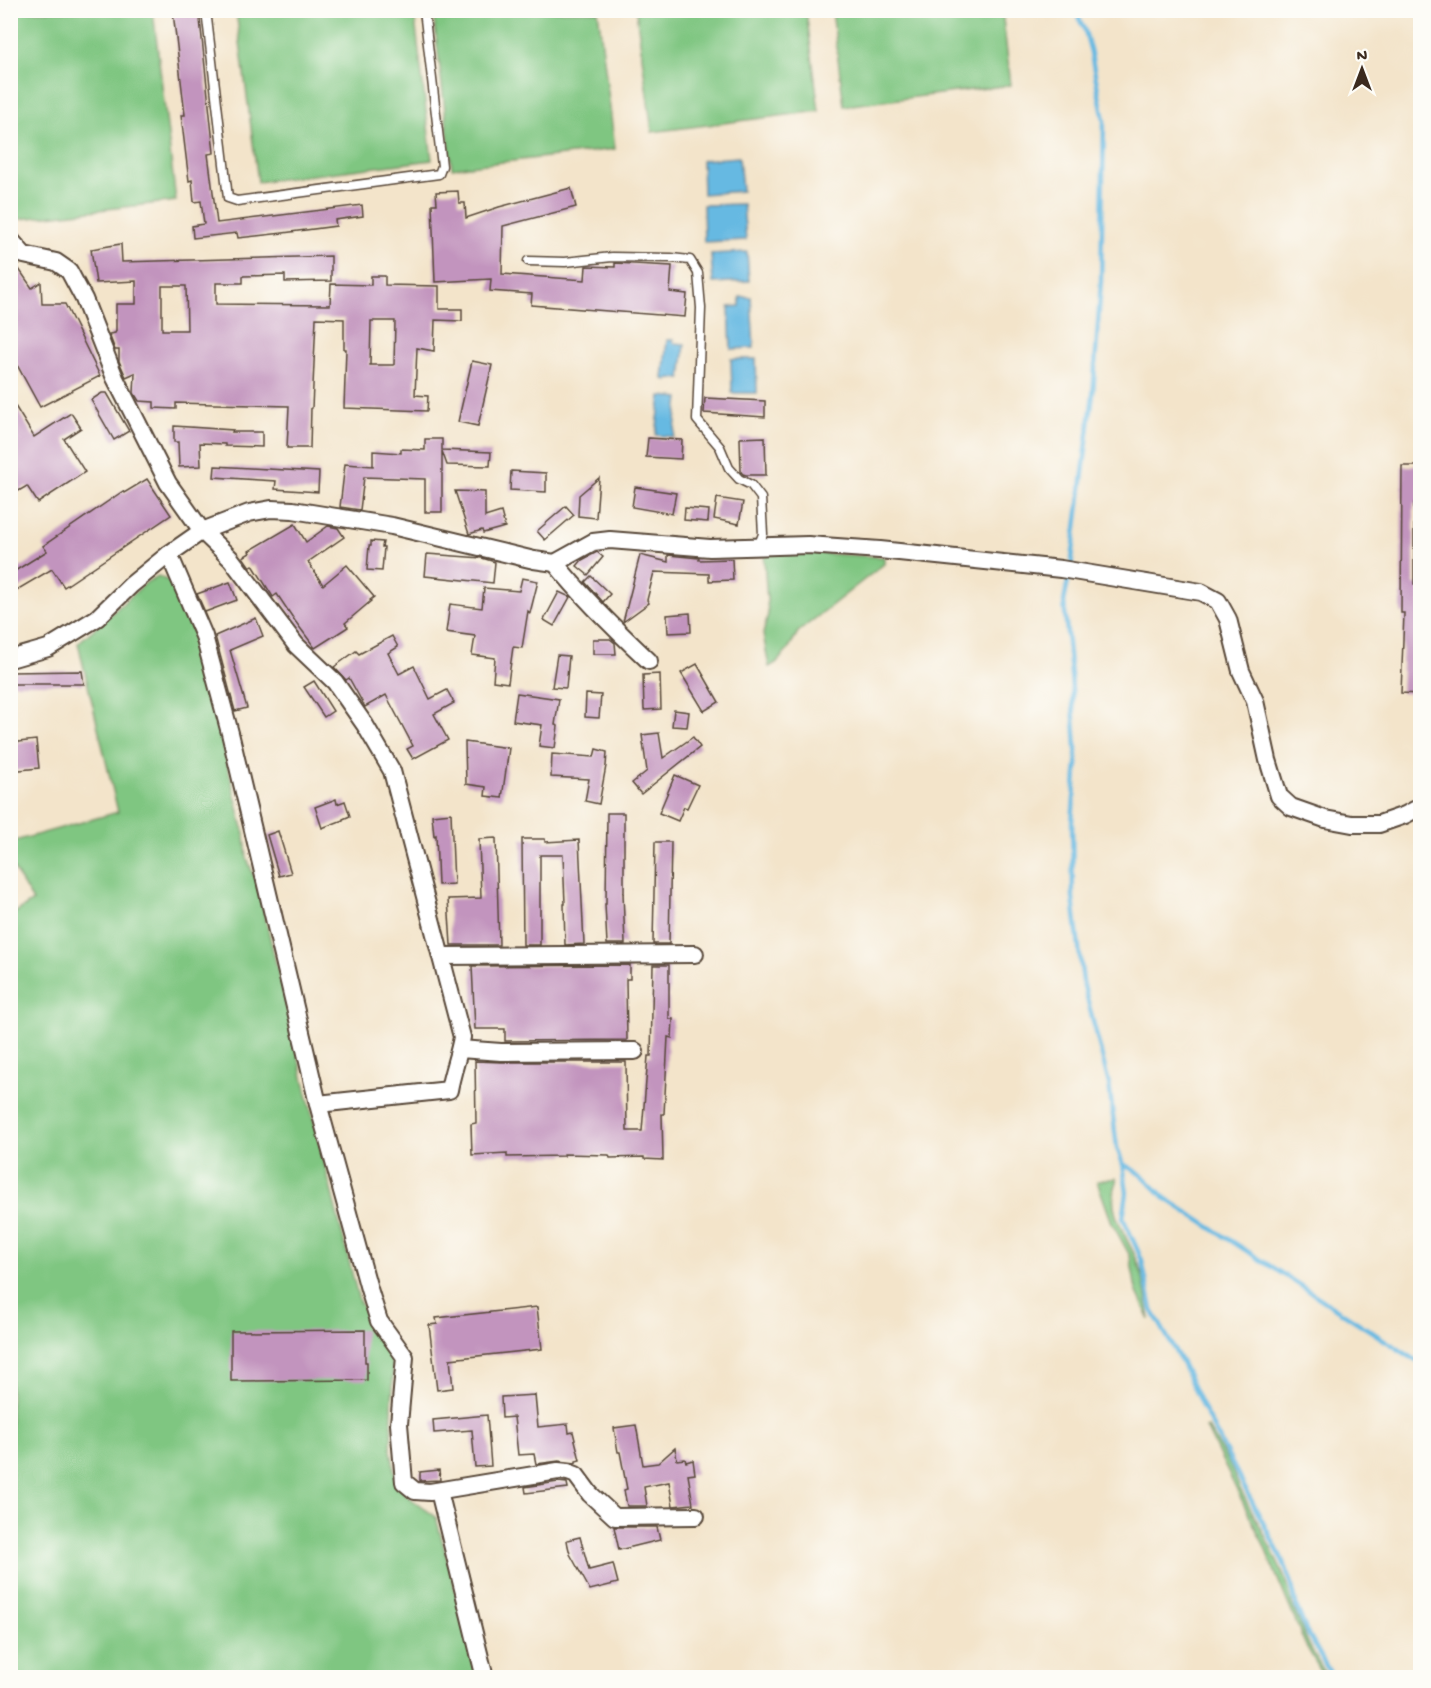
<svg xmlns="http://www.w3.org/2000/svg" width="1431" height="1688" font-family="'Gochi Hand',sans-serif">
<rect width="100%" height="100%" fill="#fdfcf7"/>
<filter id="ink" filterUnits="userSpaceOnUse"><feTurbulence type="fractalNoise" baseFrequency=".0167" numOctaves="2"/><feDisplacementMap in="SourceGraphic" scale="12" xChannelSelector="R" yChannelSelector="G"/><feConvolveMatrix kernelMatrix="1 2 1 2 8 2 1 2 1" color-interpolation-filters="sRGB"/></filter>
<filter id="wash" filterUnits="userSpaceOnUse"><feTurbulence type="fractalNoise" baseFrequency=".008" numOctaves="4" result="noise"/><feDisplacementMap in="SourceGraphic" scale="24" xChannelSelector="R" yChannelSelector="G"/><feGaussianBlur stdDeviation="1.35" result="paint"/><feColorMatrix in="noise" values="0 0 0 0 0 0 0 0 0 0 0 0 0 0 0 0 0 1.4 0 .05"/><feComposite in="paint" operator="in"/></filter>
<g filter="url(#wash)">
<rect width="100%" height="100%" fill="#f3e4ca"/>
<!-- green -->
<g fill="#7fc681" stroke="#5d7850" stroke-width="1.5">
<path d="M10 11H153L176 201 13 220 10 197Z"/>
<path d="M236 11H414L432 160 258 182Z"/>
<path d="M433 11H598L615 149 452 168Z"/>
<path d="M636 11H806L819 111 652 132Z"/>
<path d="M832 11H1002L1011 85 844 106Z"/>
<path d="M777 551 884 557V564L798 632 787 651 776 663 769 667 763 634 768 614 764 559 767 554Z"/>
<path d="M158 576 171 582 197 641 245 836 247 858 258 887 308 1098 359 1301 391 1353 393 1375 391 1450 396 1479 406 1495 436 1517 478 1677H11L10 916 33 901 11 864V842L118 812 78 643 147 582Z"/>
<path d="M1116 1178 1117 1182C1103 1215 1134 1243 1142 1274 1146 1289 1147 1305 1150 1320L1136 1290 1130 1256 1112 1223 1097 1181Z"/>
<path d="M1206 1428H1208L1229 1463 1241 1491 1264 1534 1287 1583 1292 1604 1309 1645 1327 1677H1324L1305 1644 1262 1541Z"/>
</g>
<!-- water -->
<g fill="#66b9e2" stroke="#507280" stroke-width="1.5">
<path d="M739 157 742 191 703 194 702 160Z"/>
<path d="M743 204 746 240 704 242 703 205Z"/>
<path d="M747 252 749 281 713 283 711 254Z"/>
<path d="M740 297H751L754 348 731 349 729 307 740 306Z"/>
<path d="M667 340H673V343L685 344 681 379 669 378 668 380 663 379Z"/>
<path d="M731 359H756L757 393H732Z"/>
<path d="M661 396 679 398 674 437 656 435Z"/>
</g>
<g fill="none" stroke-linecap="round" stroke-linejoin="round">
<!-- stream -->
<g stroke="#66b9e2" stroke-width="4.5">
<path d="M1071 567 1093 394 1101 281 1104 120 1090 49 1085 31 1075 10"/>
<path d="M1069 575 1064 602 1071 675 1077 763 1072 821 1073 898 1083 982 1109 1084 1117 1148 1123 1164 1127 1193 1123 1218 1142 1260 1152 1310 1182 1363 1204 1410 1280 1555 1291 1581 1297 1608 1306 1630 1333 1678"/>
<path d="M1123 1164 1142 1175 1165 1198 1420 1363"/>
</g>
</g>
<g id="blocks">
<!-- building -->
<g fill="#c294be" fill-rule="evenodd">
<path d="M175 10H199L214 153 208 154 217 223 362 205 363 216 335 220 336 226 283 233 238 238 237 233 193 238 192 226 204 224 201 201 194 202 192 180 189 181 181 115H185L173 12Z"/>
<path d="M571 188 576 207 503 226 502 274 585 280 586 266 615 267V263L672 266 670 292 687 294 685 317 531 305 532 294 490 291 491 279 435 282 432 204H437L436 192 458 191 459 203H465L466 218 499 207Z"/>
<path d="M121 244 122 262 331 256V281L285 282V275L243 276V283H216V304L330 305 331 284 371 285V276H385V285L439 286V309H462V321L435 320 434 351 417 348 415 395 428 396 427 411 344 408 346 349H344V319L316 318 312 408H311L310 448H287L289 406 176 403V409L154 408V402L139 401 134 393 135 373 126 377 119 361V350H115L109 334 115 333 116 331V304H136V281L96 283 91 249ZM162 286H186L187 330H162ZM371 321H395L394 365H370Z"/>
<path d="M10 256 32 288 41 282 42 304H65L100 376 40 407 10 352Z"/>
<path d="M472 361 492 365 478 426 458 422Z"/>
<path d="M102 393H107L129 431 114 440 91 400Z"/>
<path d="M10 398 34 437 71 413 81 428 64 439 85 472 38 503 27 486 10 496Z"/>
<path d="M705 398 765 401V417L704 413Z"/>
<path d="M174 426 233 430 232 432H262V447L225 446V444L200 443 201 466 179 467 178 442H174Z"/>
<path d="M765 437 766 475H746L743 474 741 472 740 438Z"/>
<path d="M648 438 682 440 681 459 646 457Z"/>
<path d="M425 439H442V450L491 452 490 466 447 465 442 451V512H425V479L364 477 360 510 340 507 345 464 373 466V451L401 453V449L425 450Z"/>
<path d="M215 466 319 472 318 492 275 489 276 481 214 477Z"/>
<path d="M1402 466H1420L1419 503H1414V584H1420V694L1401 693 1404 613H1401Z"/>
<path d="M511 471 546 473V492L510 490Z"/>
<path d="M599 478 596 518 578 516 579 495Z"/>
<path d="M147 479 171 515 64 587 52 569 10 594V574L47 551 43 546 123 491 124 493Z"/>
<path d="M635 487 676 493 672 514 632 507Z"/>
<path d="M455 491 485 492V517L501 512 505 527 483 533 482 530 469 534Z"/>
<path d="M717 498 743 502 739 524 714 519Z"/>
<path d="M566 506 574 515 545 540 537 531Z"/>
<path d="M685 508 709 510 708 522 684 520Z"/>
<path d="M295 524 306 542 328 526 338 528 344 537 308 562 323 585 347 565 374 597 370 600 371 601 345 623 348 627 315 648 295 621 277 594 273 597 253 565 250 567 243 557 250 553 249 551Z"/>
<path d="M371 541 383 542 382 547H384L382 571 367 570 369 546H371Z"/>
<path d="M597 552 603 557 588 575 577 566 582 560Z"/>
<path d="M427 554 482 558 495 562 493 583 425 576Z"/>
<path d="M640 555 668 562V555L699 558V560L732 559 733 580 709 581V574L654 572 647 600 649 603 623 622Z"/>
<path d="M591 576 610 594 603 602 585 582Z"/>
<path d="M522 578 538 581 530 613 528 611 522 648 513 647 508 683 493 681 495 658 472 655 475 636 446 632 450 604 482 608 484 588 519 591Z"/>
<path d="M230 582 237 600 205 612 197 594Z"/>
<path d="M559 592 570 597 554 626 544 620Z"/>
<path d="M690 613 691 632 668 633 667 615Z"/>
<path d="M256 618 263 636 230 650 247 708 235 711 215 636Z"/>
<path d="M392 636 398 647 388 653 399 674 414 666 430 699 447 690 454 703 434 714 448 740 413 759 407 749 413 746 386 695 365 707 349 678 346 680 334 667 356 651 359 654Z"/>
<path d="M593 639H610L615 643 616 654H593Z"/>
<path d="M557 655 569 656 566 688 552 687Z"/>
<path d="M697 664 719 702 704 711 681 673Z"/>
<path d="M82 671 84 684H10V672Z"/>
<path d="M660 674 661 709 644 710 643 675Z"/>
<path d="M314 681 333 711 324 717 304 687Z"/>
<path d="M517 693 559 699 555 725 558 726 555 748 539 746 542 725 513 721Z"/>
<path d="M586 694 601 695 599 718 585 717Z"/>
<path d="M674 710 689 712 687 727 672 726Z"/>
<path d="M659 733 663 758 693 737 700 747 641 794 632 783 647 771 642 735Z"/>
<path d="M36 740 39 768 10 771V743Z"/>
<path d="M465 742 509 748 502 798 485 796 486 787 466 784Z"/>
<path d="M596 749 607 752 606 766 599 804 585 801 589 779 551 777 552 754 594 757Z"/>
<path d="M675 775 698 785 687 808 684 807 678 821 659 813Z"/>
<path d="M336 799 337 804 345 801 350 816 343 819V820L322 828 315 807Z"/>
<path d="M451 813 454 884 438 885 436 835 434 836 432 815Z"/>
<path d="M607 813H624V893H623L625 944H607L605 904H606Z"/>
<path d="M278 831 291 873 279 876 267 835Z"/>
<path d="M496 838 499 945H451L448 899 481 898 479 839Z"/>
<path d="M522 839H545V842L579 840 584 944 565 945 564 904H565L563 855H540V945H523Z"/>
<path d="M655 842H671L669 944H653Z"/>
<path d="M630 965V979H626L627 1040 505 1041V1029H475L472 966Z"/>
<path d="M653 965H669V1019H673L672 1038 668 1037 664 1114H662L663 1160 644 1159V1157L610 1158 609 1155 564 1154V1156L507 1157V1153L472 1155 471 1124 476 1123 475 1061 501 1062H626L627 1131H642L648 1056H651Z"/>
<path d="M537 1307 542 1349 450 1359 453 1388 437 1390 429 1325 437 1324 436 1318Z"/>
<path d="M365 1330V1362H367V1380L231 1381V1331Z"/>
<path d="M535 1395 538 1427 568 1424 569 1433 573 1432 580 1460 576 1461V1463L559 1461 536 1464 534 1454 518 1455 514 1417 502 1418 501 1397Z"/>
<path d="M487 1415 491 1466 475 1467 472 1430 434 1433 433 1420Z"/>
<path d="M636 1425 643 1465 658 1463 675 1448 677 1460 685 1459 686 1462 693 1460 695 1474 688 1475 693 1504 673 1506 669 1482 644 1487 647 1506H627L624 1490 627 1489 620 1452H618L614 1428Z"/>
<path d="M439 1470 440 1480 420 1481V1472Z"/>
<path d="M558 1482 567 1483 568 1488 526 1493 525 1487Z"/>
<path d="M614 1527H657L660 1540 619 1550Z"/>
<path d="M580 1537 589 1570 613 1564 618 1583 590 1590 570 1554 568 1546 567 1540Z"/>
</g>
</g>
</g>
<g filter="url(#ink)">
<use href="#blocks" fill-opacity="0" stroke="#574638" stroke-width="1.5"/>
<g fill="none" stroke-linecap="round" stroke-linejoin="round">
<!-- service casing -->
<g stroke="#574638" stroke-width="11">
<g id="service">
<path d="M206 10 228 198 237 201 439 174 442 166 424 10"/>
<path d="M528 261 565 262 612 257 671 258 690 260 698 273 701 308 697 420 720 447 729 468 739 479 751 485 761 498 763 534 758 547"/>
</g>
</g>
<!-- minor casing -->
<g stroke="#574638" stroke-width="20">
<g id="minor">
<path d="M10 239 24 255 56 262 69 271 84 299 115 378 168 483 202 531 231 559 296 645 335 682 365 725 392 771 462 1037C459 1055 452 1072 449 1090L318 1104"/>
<path d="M169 554 204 636 230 733 318 1104 369 1289 379 1321 405 1357 399 1424 404 1482 415 1491 430 1492 558 1471 568 1472 576 1475 590 1494 615 1517 696 1516"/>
<path d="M555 563C583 598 616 630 649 661"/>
<path d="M10 659 48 648 97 618 131 585 169 554 202 531 249 513 271 509 293 510 392 526 534 560 555 563 593 542 610 540 710 548 808 545 880 550 1061 569 1201 592 1218 601 1228 619 1241 671 1255 701 1268 760 1279 796 1291 807 1325 819 1352 824H1379L1405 815 1420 807"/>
<path d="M441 956 695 954"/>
<path d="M460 1049 501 1052 635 1051"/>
<path d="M439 1491 485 1678"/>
</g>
</g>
<!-- service -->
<use href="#service" stroke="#fff" stroke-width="8"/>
<!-- minor -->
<use href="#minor" stroke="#fff" stroke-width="16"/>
</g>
</g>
<!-- margin -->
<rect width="1431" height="1688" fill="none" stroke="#fdfcf7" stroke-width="36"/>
<!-- north arrow -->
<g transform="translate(1362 69)" stroke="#fdfcf7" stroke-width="4.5" paint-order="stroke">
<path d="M0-4.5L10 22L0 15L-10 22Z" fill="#3b2a1e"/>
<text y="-9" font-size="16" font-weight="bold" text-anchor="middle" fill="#3b2a1e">N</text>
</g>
</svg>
